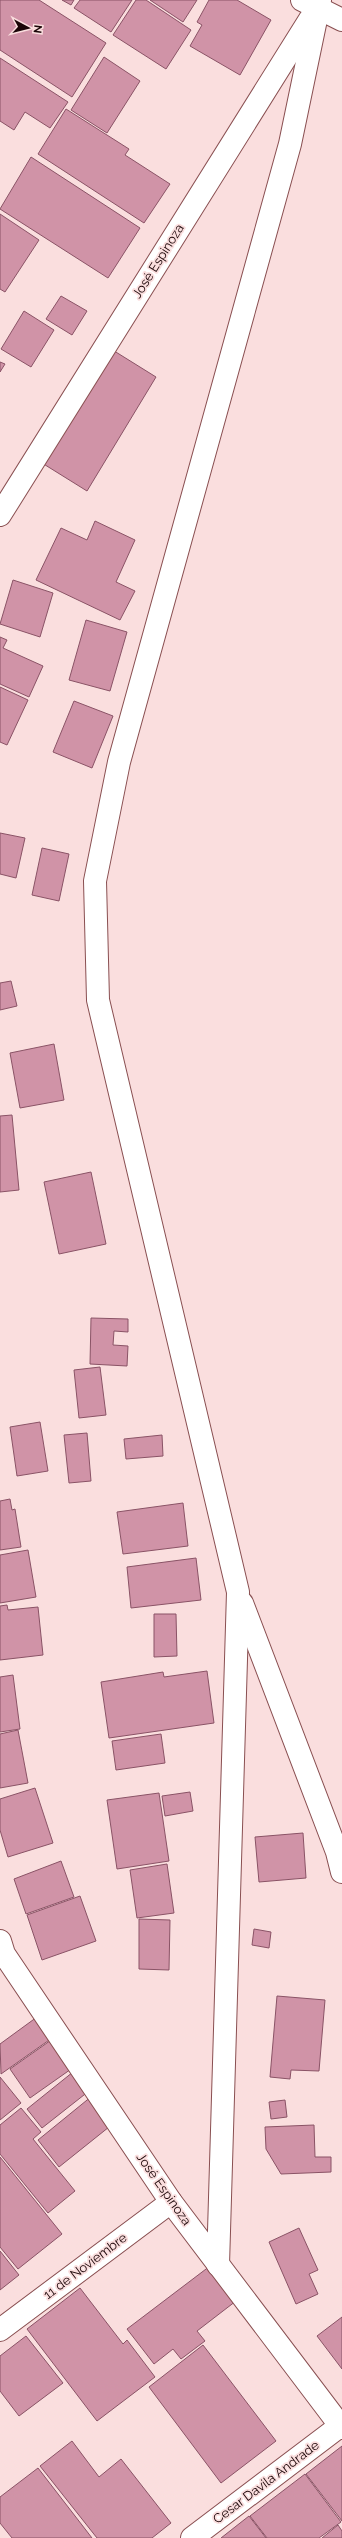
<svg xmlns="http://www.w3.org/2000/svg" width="342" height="2538" font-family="Raleway,sans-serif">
<rect width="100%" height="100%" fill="#fadede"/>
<!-- building -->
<g fill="#d093a7" stroke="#8a5366">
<path d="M0 0H39L106 43 72 97 0 50Z"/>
<path d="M62 0H74L71 5Z"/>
<path d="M80 0H132L111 32 74 8Z"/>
<path d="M136 0H146L191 30 166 69 113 35Z"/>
<path d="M150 0H197L183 22Z"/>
<path d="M209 0H237L271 20 240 75 190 46 202 25 197 22Z"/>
<path d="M104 57 140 81 107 133 71 110Z"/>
<path d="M0 58 68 102 50 128 25 112 14 130 0 121Z"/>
<path d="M66 109 129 149 125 155 170 184 144 223 38 154Z"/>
<path d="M31 157 140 228 108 278 0 209Z"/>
<path d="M0 214 39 240 5 292 0 289Z"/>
<path d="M61 296 87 311 72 335 46 319Z"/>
<path d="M24 311 54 330 31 367 1 349Z"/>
<path d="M111 349 156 377 87 491 42 463Z"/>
<path d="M0 362 5 364 0 372Z"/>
<path d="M95 521 135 540 116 582 135 591 120 620 36 580 61 528 87 540Z"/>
<path d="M13 580 53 593 40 637 0 624Z"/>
<path d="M86 620 127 632 110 691 69 680Z"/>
<path d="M0 637 7 640 3 648 43 666 29 697 0 684Z"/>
<path d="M0 687 28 700 7 745 0 742Z"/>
<path d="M74 701 113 716 92 768 53 752Z"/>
<path d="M0 833 25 838 16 878 0 874Z"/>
<path d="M42 848 69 854 59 901 32 895Z"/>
<path d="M11 981 17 1006 0 1010V983Z"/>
<path d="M54 1044 64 1100 20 1108 10 1053Z"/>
<path d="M12 1115 19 1190 0 1192V1116Z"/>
<path d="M91 1172 106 1244 59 1254 44 1182Z"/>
<path d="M91 1318 128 1319V1332L114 1331 113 1345 128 1346 127 1366 90 1364Z"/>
<path d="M100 1367 106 1415 79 1418 74 1370Z"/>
<path d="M40 1422 48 1471 17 1476 10 1427Z"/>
<path d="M87 1433 91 1481 69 1483 64 1435Z"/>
<path d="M162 1435 163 1456 126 1459 124 1439Z"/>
<path d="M10 1499 12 1510 15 1509 21 1547 0 1550V1501Z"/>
<path d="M183 1503 188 1546 123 1554 117 1512Z"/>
<path d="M28 1550 36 1597 0 1603V1555Z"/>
<path d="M196 1558 201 1600 131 1608 127 1567Z"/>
<path d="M7 1605 8 1610 38 1607 43 1655 0 1660V1606Z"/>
<path d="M154 1614H176L177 1656 154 1657Z"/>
<path d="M207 1671 214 1723 109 1738 101 1682 163 1672 164 1677Z"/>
<path d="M13 1675 20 1729 0 1732V1677Z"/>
<path d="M18 1730 28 1783 0 1788V1734Z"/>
<path d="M161 1734 165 1763 116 1770 112 1741Z"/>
<path d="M35 1788 53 1843 8 1857 0 1830V1799Z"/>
<path d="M190 1792 193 1811 165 1816 162 1796Z"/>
<path d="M159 1793 169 1861 117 1869 107 1800Z"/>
<path d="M303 1833 306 1878 259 1882 255 1837Z"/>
<path d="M61 1861 74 1897 26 1914 14 1879Z"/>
<path d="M167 1864 174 1913 137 1918 130 1870Z"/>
<path d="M80 1896 96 1941 42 1960 27 1915Z"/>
<path d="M139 1919 170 1920 169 1970 139 1969Z"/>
<path d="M254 1929 271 1932 269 1948 252 1945Z"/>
<path d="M277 1996 325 2000 319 2071 291 2070 290 2079 270 2077Z"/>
<path d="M37 2017 52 2038 1 2074 0 2044Z"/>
<path d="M54 2038 74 2067 30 2098 10 2069Z"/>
<path d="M73 2072 89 2091 42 2128 27 2109Z"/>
<path d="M0 2077 21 2103 0 2120Z"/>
<path d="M92 2096 114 2123 59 2167 38 2140Z"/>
<path d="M285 2100 287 2117 271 2119 269 2102Z"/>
<path d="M21 2108 41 2132 33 2139 75 2191 48 2213 0 2154V2125Z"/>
<path d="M314 2125 315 2157H331V2172L281 2174 266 2149 265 2127Z"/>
<path d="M0 2157 62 2234 18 2269 0 2247Z"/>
<path d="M299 2228 318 2270 309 2274 318 2294 296 2304 269 2242Z"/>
<path d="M0 2251 19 2275 0 2290Z"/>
<path d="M210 2266 236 2301 197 2331 205 2341 181 2359 173 2349 154 2364 127 2329Z"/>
<path d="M80 2288 123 2344 127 2340 155 2377 97 2421 27 2329Z"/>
<path d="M342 2317V2369L317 2336Z"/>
<path d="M26 2336 63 2383 19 2416 0 2391V2356Z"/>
<path d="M203 2345 276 2441 221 2483 149 2387Z"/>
<path d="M72 2441 99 2477 121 2459 171 2523 152 2538H97L40 2466Z"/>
<path d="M342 2446V2521L306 2474Z"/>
<path d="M38 2468 92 2538H12L0 2523V2497Z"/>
<path d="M305 2474 341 2522 319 2538H267L250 2516Z"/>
<path d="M249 2516 266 2538H221Z"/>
<path d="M338 2525 342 2531V2538H322Z"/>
</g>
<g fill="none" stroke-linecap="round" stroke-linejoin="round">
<!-- minor casing -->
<g stroke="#894f51" stroke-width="24">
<g id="minor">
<path d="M302 0 342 20"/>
<path d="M0 515 310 19"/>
<path d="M242 1603 337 1852 342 1872"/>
<path d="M0 1941 4 1954 171 2202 342 2428"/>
<path d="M218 2265 238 1592 98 1000 95 881 119 762 290 144 320 0"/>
<path d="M0 2330 171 2202"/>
<path d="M192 2538 340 2426"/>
</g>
</g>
<!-- minor -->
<use href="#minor" stroke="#fff" stroke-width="22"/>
</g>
<g text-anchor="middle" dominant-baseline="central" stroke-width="3.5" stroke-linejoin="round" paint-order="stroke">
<!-- street labels -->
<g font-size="13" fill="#1a0507" stroke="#fadede">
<text transform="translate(158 261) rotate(-58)">José Espinoza</text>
<text transform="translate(164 2189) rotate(55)">José Espinoza</text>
<text transform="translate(85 2266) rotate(-37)">11 de Noviembre</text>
<text transform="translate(266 2482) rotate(-37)">Cesar Davila Andrade</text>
</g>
</g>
<!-- north arrow -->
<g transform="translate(28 28) rotate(97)" stroke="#fadede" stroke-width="3" paint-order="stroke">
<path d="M0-3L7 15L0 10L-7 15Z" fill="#1a0507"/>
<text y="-6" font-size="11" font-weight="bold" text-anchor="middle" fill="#1a0507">N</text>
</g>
</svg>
